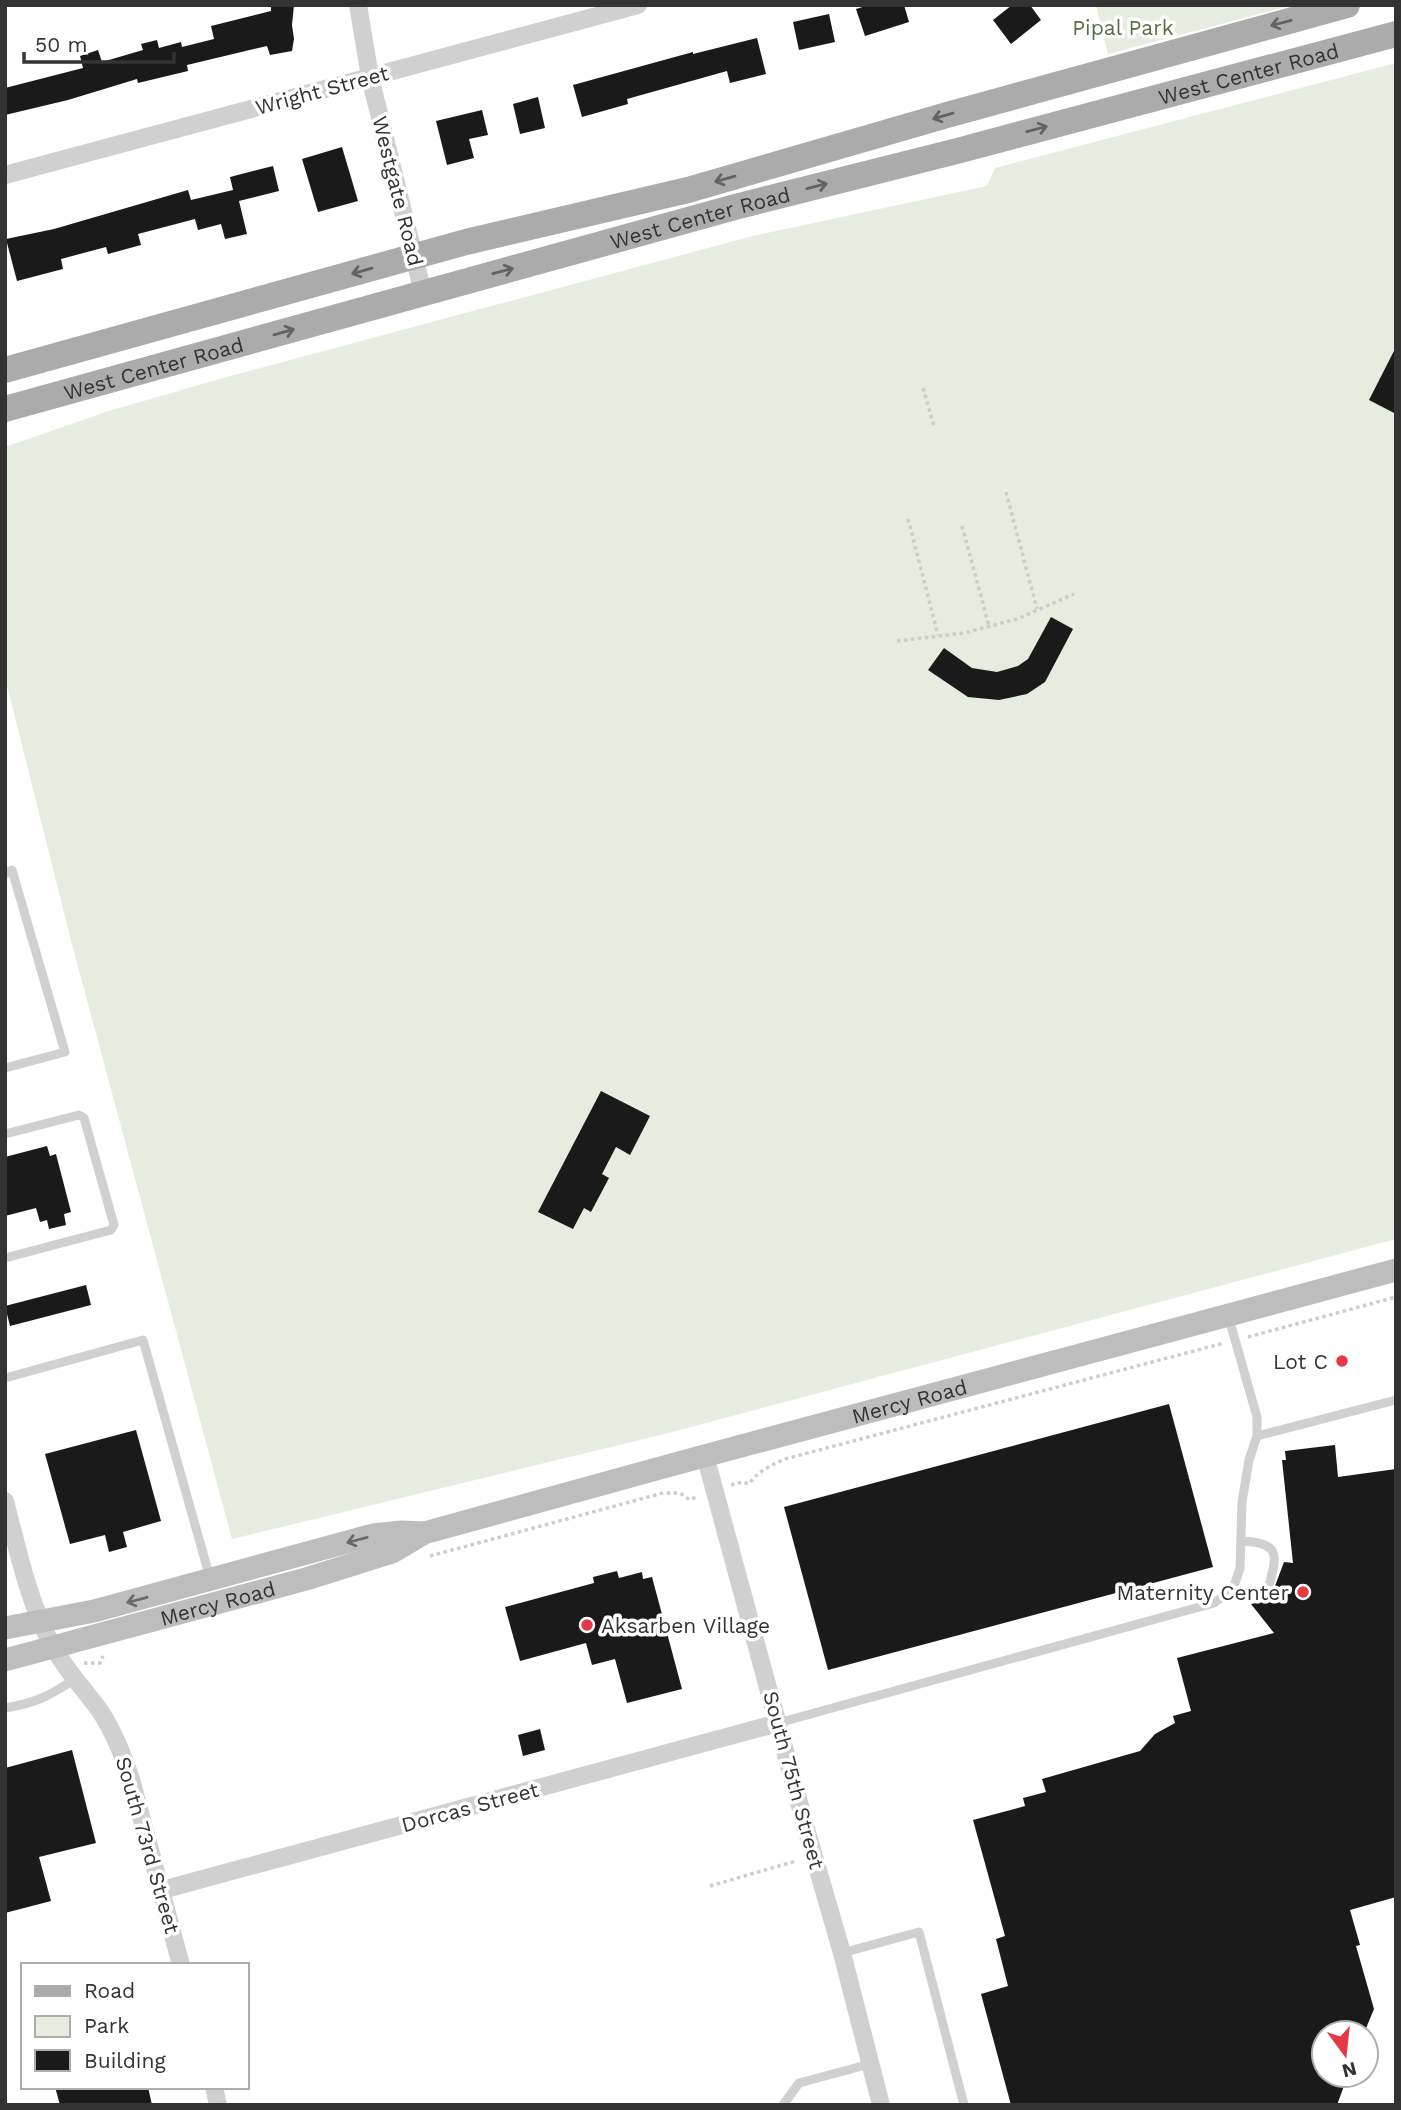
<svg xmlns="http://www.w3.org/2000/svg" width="1401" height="2110" font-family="'Work Sans',sans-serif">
<rect width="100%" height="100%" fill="#fff"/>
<!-- green -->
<g fill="#e6ecdf">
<path d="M1096 5H1293L1108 54Z"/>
<path d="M1396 63V1239L672 1432 232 1539 70 937 5 678V447L109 411 223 378 753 236 987 186 995 168Z"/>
</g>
<!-- building -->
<g fill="#1a1a1a">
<path d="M271 5H294L292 25 294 39 292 51 270 55 267 46 187 65 188 71 138 83 137 79 68 100 5 115V88L83 68 80 56 98 50 102 62 143 50 141 44 157 40 159 48 181 42 182 47 214 39 211 26 271 11Z"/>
<path d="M869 5H904L909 22 865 36 856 9Z"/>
<path d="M1012 5H1030L1041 20 1011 44 993 20Z"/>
<path d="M829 14 835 42 799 50 793 22Z"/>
<path d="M757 38 766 74 730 83 727 71 627 99 628 104 582 117 573 85 693 52V54Z"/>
<path d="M538 97 545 128 520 134 513 104Z"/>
<path d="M482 110 488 135 469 139 474 158 447 165 436 121Z"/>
<path d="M342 147 358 201 318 212 302 159Z"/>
<path d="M273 166 279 191 239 201 247 234 225 239 221 224 198 230 195 219 138 234 141 245 108 254 106 247 61 259 63 269 17 281 6 239 54 229 188 190 191 200 233 190 230 177Z"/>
<path d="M1396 347V414L1369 400Z"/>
<path d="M1051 617 1073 629 1045 682 1027 694 999 700 968 697 928 670 944 648 972 668 997 672 1018 666 1028 659Z"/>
<path d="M601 1091 650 1116 630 1155 616 1147 602 1174 609 1178 591 1212 584 1208 573 1229 538 1212Z"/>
<path d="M47 1146 50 1156 56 1154 71 1212 64 1214 66 1225 49 1229 47 1220 40 1222 36 1208 5 1216V1157Z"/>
<path d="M86 1285 91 1305 10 1326 5 1306Z"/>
<path d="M1169 1404 1213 1567 828 1670 784 1507Z"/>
<path d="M136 1430 161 1521 123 1532 127 1547 109 1552 105 1535 70 1544 45 1454Z"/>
<path d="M1335 1445 1338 1477 1396 1469V1897L1350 1910 1360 1945 1356 1946 1374 2009 1364 2033H1324V2075H1348L1337 2105H1011L981 1994 1008 1986 996 1939 1005 1936 973 1820 1025 1806 1023 1798 1046 1792 1042 1779 1140 1751 1155 1734 1175 1723 1173 1716 1191 1711 1177 1658 1274 1633 1251 1604 1260 1602 1272 1594 1284 1562 1293 1563 1282 1460H1286L1285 1451Z"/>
<path d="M617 1571 619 1578 642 1572 643 1579 652 1577 682 1689 627 1703 615 1659 592 1665 586 1643 520 1661 505 1607 594 1583 593 1577Z"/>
<path d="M540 1729 545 1750 523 1756 518 1735Z"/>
<path d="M72 1750 96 1843 39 1857 51 1901 5 1913V1768Z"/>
<path d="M55 2087H148L152 2105H60Z"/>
</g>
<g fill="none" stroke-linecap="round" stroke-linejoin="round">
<!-- path -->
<g stroke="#cdcdcd" stroke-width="3.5" stroke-dasharray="3.5 3.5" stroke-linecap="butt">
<path d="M923 388 934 426"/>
<path d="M1006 492 1037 609"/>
<path d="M908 519 938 635"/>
<path d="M962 526 989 626"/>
<path d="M897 641 964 633 1017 619 1074 594"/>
<path d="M1248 1337 1396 1297"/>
<path d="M731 1485 742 1482 749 1484C758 1471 770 1466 785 1459L1224 1343"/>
<path d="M430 1556 663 1493H680L690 1500 698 1496"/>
<path d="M84 1663H100L103 1656"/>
<path d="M710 1886 796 1861"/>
</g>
<!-- lane -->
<g stroke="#d0d0d0" stroke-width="9">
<path d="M5 874 12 870 65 1052 5 1068"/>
<path d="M5 1134 79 1115 84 1118 114 1225 111 1230 5 1258"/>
<path d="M5 1378 143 1340 210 1578"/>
<path d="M1257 1436 1396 1400"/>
<path d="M1233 1589 1256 1596 1268 1589C1277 1556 1282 1543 1242 1541"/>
<path d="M5 1708C36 1703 49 1696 75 1679"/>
<path d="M778 1723 1214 1603 1233 1589 1240 1568 1242 1502 1249 1460 1257 1436V1417L1228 1315"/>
<path d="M842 1953 919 1932 964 2105"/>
<path d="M783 2105 799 2083 870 2064"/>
</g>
<!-- street -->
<g stroke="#d0d0d0" stroke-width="18">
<path d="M358 5 370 77 423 293"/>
<path d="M5 175 638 5"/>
<path d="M705 1455 807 1832 842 1953 881 2105"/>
<path d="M5 1501C18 1550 28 1601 52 1645 65 1669 84 1689 100 1711 114 1732 123 1755 131 1779L181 1965"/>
<path d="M162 1890 778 1723"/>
<path d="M214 2087 218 2105"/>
</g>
<!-- secondary -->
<g stroke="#bdbdbd" stroke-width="23">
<path d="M5 1628 94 1611 373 1535 402 1532 424 1533"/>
<path id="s1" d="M5 1660 306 1579 392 1552 424 1533 682 1462 1396 1270"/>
</g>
<!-- primary -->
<g stroke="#ababab" stroke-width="26">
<path d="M5 370 466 242 688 190 947 115 1347 5"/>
<path id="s2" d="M5 409 735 207 957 151 1396 34"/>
</g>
</g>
<!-- one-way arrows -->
<defs><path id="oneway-shaft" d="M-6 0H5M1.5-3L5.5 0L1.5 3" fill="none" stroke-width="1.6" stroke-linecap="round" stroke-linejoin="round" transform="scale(1.75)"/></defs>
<g stroke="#636363">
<use href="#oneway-shaft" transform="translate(1281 23) rotate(165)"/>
<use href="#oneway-shaft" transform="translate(943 116) rotate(164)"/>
<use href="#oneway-shaft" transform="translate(1037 129) rotate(-15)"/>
<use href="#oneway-shaft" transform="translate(725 179) rotate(164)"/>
<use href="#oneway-shaft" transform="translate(817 186) rotate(-14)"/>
<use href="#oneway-shaft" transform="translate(362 271) rotate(164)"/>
<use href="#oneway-shaft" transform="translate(503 271) rotate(-15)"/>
<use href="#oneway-shaft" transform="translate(284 332) rotate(-16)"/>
</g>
<g stroke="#6a6a6a">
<use href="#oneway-shaft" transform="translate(357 1540) rotate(165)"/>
<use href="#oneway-shaft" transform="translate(137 1600) rotate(165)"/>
</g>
<!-- markers -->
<g fill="#e63946" stroke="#fff" stroke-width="2.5">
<circle cx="1342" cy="1361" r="7"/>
<circle cx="1303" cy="1592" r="7"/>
<circle cx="587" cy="1625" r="7"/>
</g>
<g text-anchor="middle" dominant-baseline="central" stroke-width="7" stroke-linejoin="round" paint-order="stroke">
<!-- park labels -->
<g font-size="21" fill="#56703f" stroke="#fff">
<text x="1123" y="27">Pipal Park</text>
</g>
<!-- street labels -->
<g font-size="21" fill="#333" stroke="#fff">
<text stroke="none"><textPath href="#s2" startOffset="1288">West Center Road</textPath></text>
<text transform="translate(322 90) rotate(-15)">Wright Street</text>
<text transform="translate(398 191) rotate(76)">Westgate Road</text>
<text stroke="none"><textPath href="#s2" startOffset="721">West Center Road</textPath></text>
<text stroke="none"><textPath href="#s2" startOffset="154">West Center Road</textPath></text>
<text stroke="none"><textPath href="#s1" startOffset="942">Mercy Road</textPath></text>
<text stroke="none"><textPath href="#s1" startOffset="220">Mercy Road</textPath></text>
<text transform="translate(794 1780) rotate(75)">South 75th Street</text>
<text transform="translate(470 1807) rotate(-15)">Dorcas Street</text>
<text transform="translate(148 1845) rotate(74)">South 73rd Street</text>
</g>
<!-- poi labels -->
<g font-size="21" fill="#333" stroke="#fff" text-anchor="end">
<text x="1328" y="1361">Lot C</text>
<text x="1289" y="1592">Maternity Center</text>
<text x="601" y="1625" text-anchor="start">Aksarben Village</text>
</g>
</g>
<!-- border -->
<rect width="1401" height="2110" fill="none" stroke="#333333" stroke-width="14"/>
<!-- legend -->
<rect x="21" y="1963" width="228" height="126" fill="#ffffff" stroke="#adadad" stroke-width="2"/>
<rect x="35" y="1986" width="35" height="10" fill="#ababab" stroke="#adadad" stroke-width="2"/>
<text x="84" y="1998" font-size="21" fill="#333333">Road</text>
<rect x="35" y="2016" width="35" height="21" fill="#e6ecdf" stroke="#adadad" stroke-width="2"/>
<text x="84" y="2033" font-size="21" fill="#333333">Park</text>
<rect x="35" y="2050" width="35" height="21" fill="#1a1a1a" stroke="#adadad" stroke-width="2"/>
<text x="84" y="2068" font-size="21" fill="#333333">Building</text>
<!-- north arrow -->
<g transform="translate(1345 2054) rotate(165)"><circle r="33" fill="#ffffff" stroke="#adadad" stroke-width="2"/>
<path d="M0-5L12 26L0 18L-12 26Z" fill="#e63946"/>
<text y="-10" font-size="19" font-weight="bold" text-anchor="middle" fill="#333333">N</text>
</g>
<!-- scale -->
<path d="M24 52v10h150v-10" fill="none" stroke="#333333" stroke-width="3.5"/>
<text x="35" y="52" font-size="21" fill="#333333" stroke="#ffffff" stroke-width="5" paint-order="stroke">50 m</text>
</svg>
